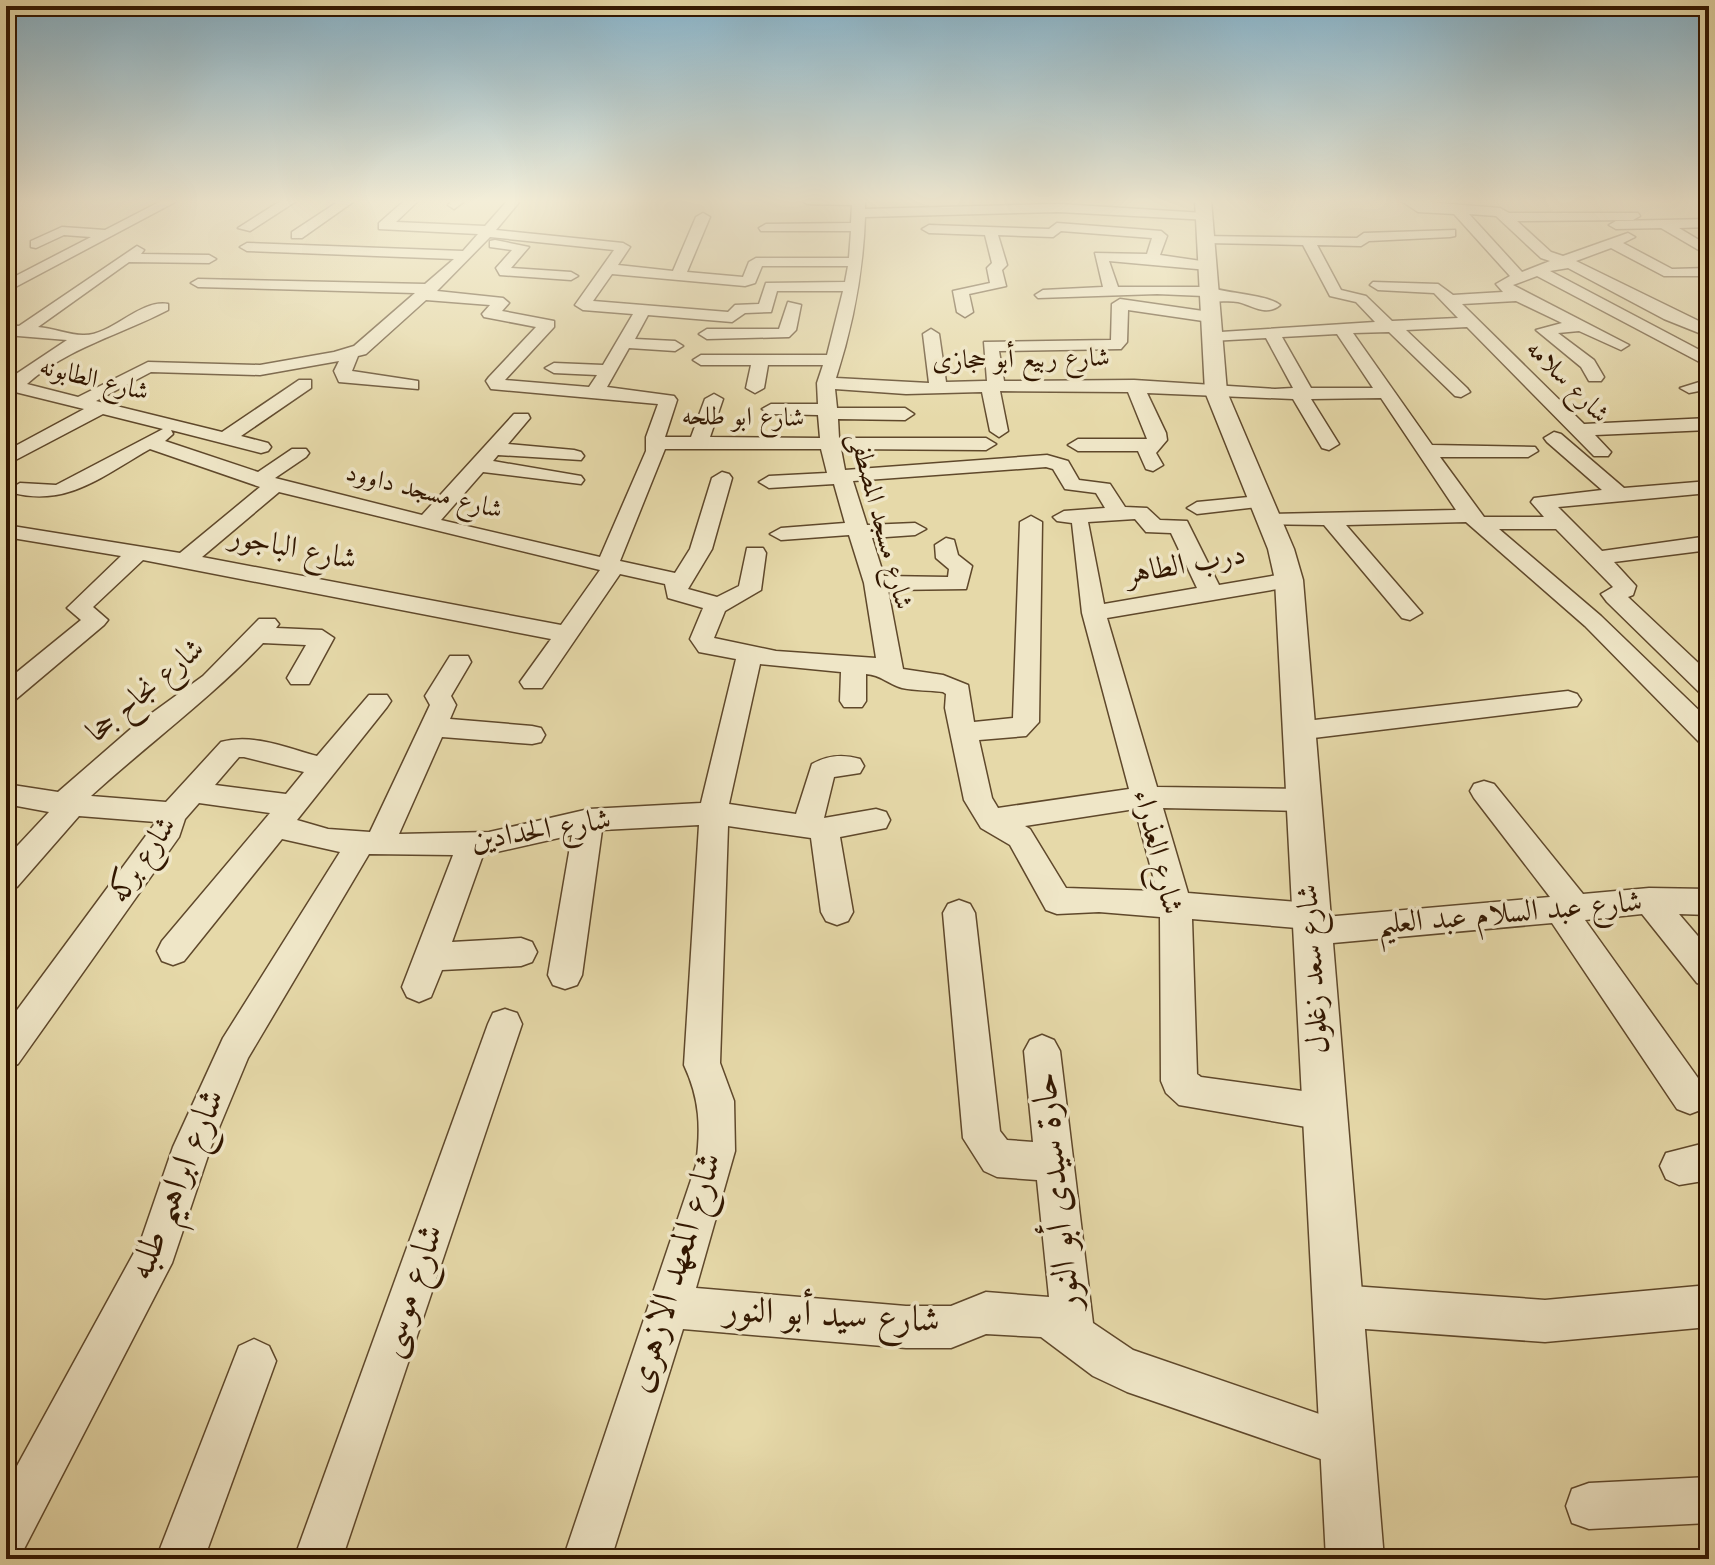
<svg xmlns="http://www.w3.org/2000/svg" width="1715" height="1565" font-family="'Old Standard TT',Amiri,serif">
<rect width="100%" height="100%" fill="#e6d9a9"/>
<filter id="stains"><feTurbulence type="fractalNoise" baseFrequency=".0025" numOctaves="4"/><feColorMatrix values="0 0 0 0 .2 0 0 0 0 .09 0 0 0 0 .02 0 0 0 .5 -.17"/></filter>
<radialGradient id="worn" r=".72"><stop offset=".6" stop-color="#630" stop-opacity="0"/><stop offset="1" stop-color="#630" stop-opacity=".3"/></radialGradient>
<g fill="none" stroke-linecap="round" stroke-linejoin="round">
<!-- minor casing -->
<g stroke="#5f482b" stroke-width="3">
<g id="minor">
<path d="M163 200H179L6 292V281L91 237 64 235 36 248 31 247V241L62 227 105 230Z"/>
<path d="M282 200H298L250 231 238 228Z"/>
<path d="M333 200 353 202 302 238H292V232L336 203Z"/>
<path d="M405 200H419L396 222 485 226 508 200H521L496 230 623 243 630 247 618 265 673 271 696 217 703 213 710 217 687 272 743 277 749 262 756 258H849L851 231H761L759 228 766 224 851 223 852 205 807 204 801 200H865V209L1059 204 1204 213 1209 214V220L1059 212 865 217C863 273 853 325 836 378L929 383 923 334 931 329 939 334 946 382 984 381H987L984 342 1111 340 1112 304 1120 299 1210 312 1218 317 1210 322 1128 310 1127 342 1121 349 999 351 1004 381 1134 380 1275 389 1293 388 1266 338 1211 341 1205 339V333L1375 322 1356 302 1330 296 1303 245 1206 243 1199 239 1201 236 1357 238 1364 233 1455 230V236L1450 237 1369 241 1361 246 1317 245 1341 290 1366 296 1392 321 1458 318 1434 293 1378 290 1370 285 1373 282 1438 284 1453 295 1503 292 1496 284 1510 276 1454 214 1418 212 1400 200 1500 208 1509 213H1638L1640 216 1633 220 1517 221 1551 252 1563 256 1628 233 1635 237 1623 243 1672 269 1709 268V276H1664L1611 248 1576 261 1709 326V337L1664 319 1568 268 1550 271 1709 355V367L1537 276 1513 285 1629 345 1621 350 1579 331 1558 333 1594 360 1604 377 1601 381H1589L1581 367 1536 330 1562 323 1516 301 1462 304 1584 424 1709 418V430L1595 435 1611 452 1608 456H1594L1467 327 1406 330 1467 388 1470 392 1461 397 1455 396 1389 332 1353 333 1432 445 1535 447 1538 451 1528 457H1440L1484 517H1544L1531 502 1534 498 1602 490 1547 442 1544 438 1554 432 1561 434 1624 488 1709 481V493L1558 507 1602 551 1709 536V550L1614 562 1636 586 1633 595 1628 597 1709 673V695L1700 693 1607 602 1601 594 1613 587 1556 529H1499L1601 616 1709 720V745L1700 743 1585 626 1466 522 1346 525 1422 613 1410 620 1402 618 1324 525 1261 524 1257 520 1268 514 1456 510 1381 398 1311 399 1339 444 1329 450 1322 448 1293 399 1147 393 1166 433 1167 440 1156 453 1163 465 1153 471 1146 469 1138 451H1078L1068 445 1078 439H1147L1128 392 1000 391 1008 431 999 437 990 431 982 392 906 394 835 389 837 408H905L914 414 905 420 838 419 839 438H986L996 444 986 450 841 449 845 470 1047 455 1068 461 1079 480 1110 484 1125 507 1147 508 1160 520 1187 521 1219 585 1289 573 1297 575 1300 580 1297 585 1289 587 1107 618 1157 787 1302 789 1312 793 1316 800 1312 807 1302 811 1163 808 1188 893 1310 903 1321 907 1325 917 1550 897 1474 798 1470 791 1474 784 1484 781 1494 784 1583 894 1649 888 1709 889V915L1679 914 1709 949V987L1697 983 1642 914 1585 920 1703 1085 1708 1097 1703 1109 1690 1114 1677 1109 1552 923 1311 945 1300 941 1297 928 1192 919 1197 1074 1201 1077 1324 1094 1337 1100 1342 1112 1337 1124 1324 1130 1179 1105 1166 1093 1161 1081 1160 917 1099 912 1057 914 1046 910 1010 845 981 828 964 800 945 708 946 694 943 692C929 690 916 691 902 688 888 684 881 675 866 674V701L862 707H844L840 701 841 672 760 664 729 804 796 814 812 764C828 755 843 754 860 759L864 766 860 773 834 777 824 818 876 809 886 812 890 820 886 828 840 837 853 912 848 921 837 925 826 921 821 912 811 838 728 826 720 1063 734 1101 735 1151 696 1288 906 1306H951L986 1292 1049 1297 1037 1180 997 1177 984 1171 963 1138 943 913 948 904 959 900 970 904 975 913 1000 1131 1007 1140 1033 1142 1024 1051 1030 1040 1042 1035 1054 1040 1060 1051 1093 1323 1133 1350 1363 1429 1370 1445 1363 1461 1347 1468 1127 1392 1093 1376 1041 1337 986 1334 951 1348H906L683 1329 611 1559H563L696 1165C701 1128 700 1099 684 1065L699 825 602 830 582 975 577 985 565 989 553 985 548 975 572 835 483 855 452 942 521 938 532 942 537 952 532 962 521 966 442 970 431 997 419 1002 407 997 402 987 453 855 369 854 248 1058 211 1147 172 1263 23 1551 6 1558V1486L141 1240 173 1147 223 1038 340 852 282 839 184 961 173 965 162 961 157 951 162 941 270 813 199 803 185 819 179 837 18 1064 6 1069V1025L156 822 79 816 17 887 6 890V858L49 812 6 804V784L58 792 134 726 203 676 259 619H275L279 624 276 628 322 630 334 638 309 684H291L287 678 306 645 263 643C210 699 148 744 91 796L166 802 221 742C253 733 287 748 317 756L369 695H387L391 701 387 707 297 820 328 829 370 832 430 705 425 696 450 656H468L471 662 451 696 456 705 450 719 532 726 541 728 545 735 541 742 532 744 442 737 399 834 489 832 589 809 701 803 736 659 699 652 690 639 703 608 668 598 665 584 620 574 542 688H524L520 682 551 639 143 560 93 607 108 620 104 625 15 700 6 703V681L81 620 67 608 121 556 6 537V525L180 553 260 487 150 449C104 475 68 507 13 493L10 489 20 483 56 485 163 429 103 414 6 465V451L84 409 11 391 8 387 13 376 67 340 6 335V325L19 326 137 246 144 250 141 254 209 255 216 259 209 263 129 262 38 327C53 328 69 335 83 335 112 336 139 299 168 304V310C120 335 67 348 27 384L78 397 148 362 260 365 334 352 354 346 415 293 198 287 191 283 198 279 425 284 454 259 247 251 240 247 247 243 463 251 478 234 379 229V223ZM1469 214 1496 216 1541 258 1550 261 1522 272ZM490 237 614 250 575 305 583 310 633 314 603 365 554 363 545 368 554 373 597 375 589 387 505 380 554 327V321L502 311 509 303 503 298 437 291ZM762 266H848L845 282 766 283 759 304 735 305 728 312 593 301 612 274 745 286 755 283ZM777 291H843L827 355H701L693 360 701 365H751L746 388 755 393 764 388 768 365H823L817 383 818 404H771L762 409 771 414 818 415 820 438 710 437 723 399 714 394 705 399 691 437H665L677 400 674 396 607 387 629 348 675 351 683 346 675 341 635 339 648 315 732 322 745 313 771 312ZM426 300 490 305 482 314 484 317 536 327 489 377 486 381 491 389 658 404 646 437V451L600 557 441 520 483 472 581 484 584 480 581 476 493 461 498 455 581 460 584 456 581 452 574 450 508 444 530 418 528 414H514L422 515 275 478 306 457 309 453 306 449H292L258 472 165 441 173 434 171 430 261 453 268 451 271 447 268 443 241 436 311 388V380H299L222 432 96 401 151 372 260 375 339 361 334 371 339 382 418 389V381L352 371 358 356 366 354ZM1337 334 1373 388H1311L1282 337ZM665 449H821L827 473 769 476 759 482 769 488 834 484 845 523 781 528 770 534 781 540 849 535 864 583 876 658 776 651 714 638 725 611 761 590 766 553 763 548H747L739 586 717 597 688 589 712 549 732 478 729 474 722 472 712 478 690 549 675 573 620 561ZM1046 467 1053 469 1065 489 1096 493 1105 508 1064 511 1053 517 1057 521 1072 523 1082 613 1129 789 998 808 992 798 979 740 1026 736 1039 722 1042 522 1031 516 1020 522 1013 718 974 722 968 685 943 675 903 669 888 590 966 589 972 566 958 555 954 540 946 538 935 545 936 558 949 569 948 577 884 576 872 538 915 535 926 529 915 523 867 525 853 481ZM279 492 600 570 561 625 202 557ZM1135 519 1146 532 1171 533 1197 588 1104 604 1088 522ZM239 757H244L304 772 286 794 215 785ZM1135 809 1157 891 1066 888 1030 829 1025 826Z"/>
<path d="M452 200H466L454 209 448 205Z"/>
<path d="M1709 219V227L1679 228 1709 246V256L1661 228 1616 229 1609 225 1616 221Z"/>
<path d="M1057 223 1161 231 1167 236 1160 255 1208 262 1215 266 1208 270 1109 261 1118 287H1210C1227 294 1266 294 1280 305 1266 317 1252 305 1238 302 1227 300 1216 303 1206 300L1204 296 1157 294 1038 298 1035 295 1043 290 1103 287 1095 253 1147 254 1152 238 1061 231 1053 237 998 235 1007 265 1002 270 1006 286 969 294 973 312 965 317 957 312 953 291 990 283 987 268 992 263 985 235 929 233 922 229 929 225 1049 229Z"/>
<path d="M495 240 529 247 511 268 571 272 578 276 571 280 500 275 496 268 512 250 490 247V241Z"/>
<path d="M788 302 801 305 796 330 789 337 707 339 699 334 707 329H779Z"/>
<path d="M1709 379V389L1689 393 1680 388Z"/>
<path d="M1259 496 1266 498 1269 502 1266 506 1197 514 1187 508 1197 502Z"/>
<path d="M1568 691 1577 694 1581 700 1577 706 1297 740 1288 738 1284 731 1288 724 1297 722Z"/>
<path d="M505 1009 517 1013 522 1024 342 1559H294L488 1024 493 1013Z"/>
<path d="M1709 1142V1180L1679 1185 1666 1179 1660 1166 1666 1153Z"/>
<path d="M1338 1285 1545 1300 1709 1285V1327L1545 1342 1338 1327 1323 1321 1317 1306 1323 1291Z"/>
<path d="M254 1339 269 1346 276 1361 204 1559H156L239 1346Z"/>
<path d="M1709 1477V1523L1589 1529 1572 1523 1566 1506 1572 1489 1589 1483Z"/>
</g>
</g>
<!-- tertiary casing -->
<g stroke="#5f482b" stroke-width="3">
<path id="tertiary" d="M1195 200H1211L1227 392 1294 549 1303 580 1384 1559H1326L1275 580 1268 549 1205 392Z"/>
</g>
<!-- minor -->
<use href="#minor" fill="#efe6c7" fill-rule="evenodd"/>
<!-- tertiary -->
<use href="#tertiary" fill="#efe6c7" fill-rule="evenodd"/>
</g>
<!-- sky -->
<linearGradient id="sky" x2="0" y2="1"><stop stop-color="#87b6cf"/><stop offset="0.48" stop-color="#f4eed8"/><stop offset="1" stop-color="#f4eed8" stop-opacity="0"/></linearGradient>
<rect width="1715" height="419" fill="url(#sky)"/>
<g text-anchor="middle" dominant-baseline="central" stroke-width="7" stroke-linejoin="round" paint-order="stroke">
<!-- far-street labels -->
<g font-size="26" fill="#321701" stroke="#efe6c7">
<text transform="translate(1021 360) rotate(-1)">شارع ربيع أبو حجازى</text>
<text transform="translate(94 380) rotate(14)">شارع الطابونه</text>
<text transform="translate(1567 382) rotate(45)">شارع سلامه</text>
<text transform="translate(743 418) rotate(1)">شارع ابو طلحه</text>
<text transform="translate(424 492) rotate(14)">شارع مسجد داوود</text>
<text transform="translate(880 521) rotate(75)">شارع مسجد المصطفى</text>
</g>
<!-- street labels -->
<g font-size="30" fill="#321701" stroke="#efe6c7">
<text transform="translate(293 549) rotate(11)">شارع الباجور</text>
<text transform="translate(1186 565) rotate(-10)">درب الطاهر</text>
<text transform="translate(146 691) rotate(-40)">شارع نجاح جحا</text>
<text transform="translate(541 831) rotate(-9)">شارع الحدادين</text>
<text transform="translate(1157 852) rotate(76)">شارع العذراء</text>
<text transform="translate(143 860) rotate(-56)">شارع بركه</text>
<text transform="translate(1510 914) rotate(-5)">شارع عبد السلام عبد العليم</text>
<text transform="translate(1314 969) rotate(-94)">شارع سعد زغلول</text>
</g>
<!-- near-street labels -->
<g font-size="36" fill="#321701" stroke="#efe6c7">
<text transform="translate(178 1185) rotate(-68)">شارع ابراهيم طلبه</text>
<text transform="translate(1058 1191) rotate(-96)">حارة سيدى أبو النور</text>
<text transform="translate(676 1273) rotate(-73)">شارع المعهد الازهرى</text>
<text transform="translate(412 1291) rotate(-71)">شارع موسى</text>
<text transform="translate(832 1317) rotate(3)">شارع سيد أبو النور</text>
</g>
</g>
<!-- margin -->
<rect width="1715" height="1565" fill="none" stroke="#e6d9a9" stroke-width="32"/>
<rect x="8" y="8" width="1699" height="1549" fill="none" stroke="#321701" stroke-width="4"/>
<rect x="16" y="16" width="1683" height="1533" fill="none" stroke="#321701" stroke-width="2"/>
<rect width="100%" height="100%" filter="url(#stains)"/>
<rect width="100%" height="100%" fill="url(#worn)"/>
</svg>
